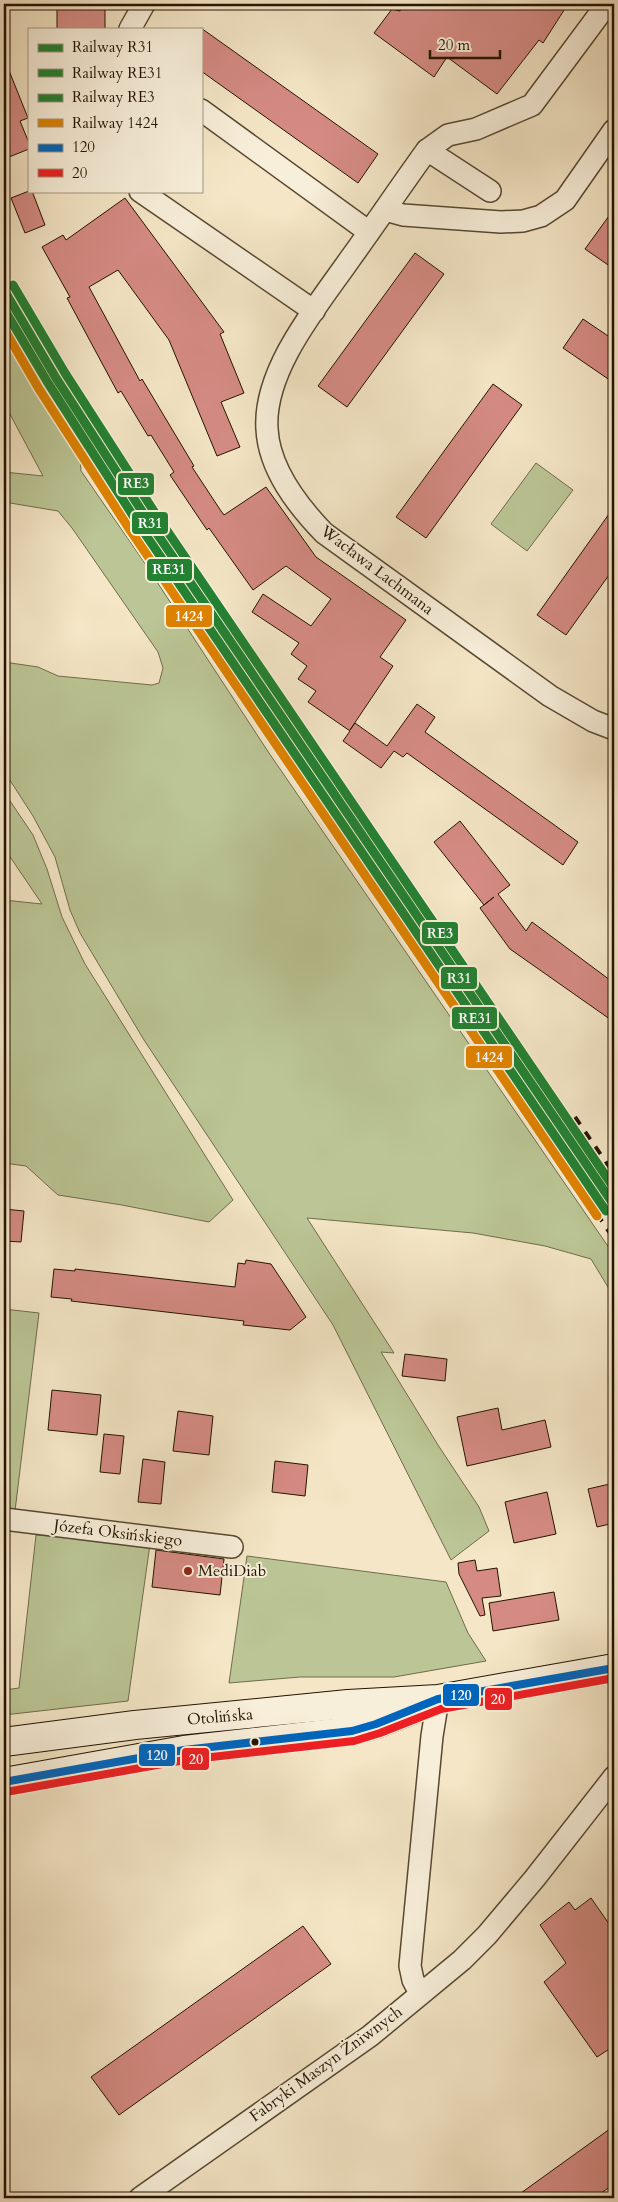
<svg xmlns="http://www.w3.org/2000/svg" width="618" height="2202" font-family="Cardo,serif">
<rect width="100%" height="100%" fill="#f4e6c6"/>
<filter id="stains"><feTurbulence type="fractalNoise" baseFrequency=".004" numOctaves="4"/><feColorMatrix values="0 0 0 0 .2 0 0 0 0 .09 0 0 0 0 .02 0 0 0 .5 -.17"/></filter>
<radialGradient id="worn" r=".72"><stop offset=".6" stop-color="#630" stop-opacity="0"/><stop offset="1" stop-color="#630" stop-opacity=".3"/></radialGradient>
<!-- green -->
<g fill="#bbc595" stroke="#706c4a">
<path d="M4 315 79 433 81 471 142 559 269 753 614 1255V1297L591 1259 545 1246 473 1233 307 1218 394 1353 381 1352 438 1445 479 1507 489 1531 451 1560 333 1325 144 1040 80 933 70 910 55 857 33 816 4 771V662L38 667 58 676 152 685 159 683 163 668 158 652 72 528 58 511 4 502V472L43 476 4 403Z"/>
<path d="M536 463 573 490 527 551 491 524Z"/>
<path d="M4 792 33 835 47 869 62 917 85 964 233 1200 209 1222 122 1205 58 1195 26 1166 4 1163V900L42 904 4 848Z"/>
<path d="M4 1309 39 1313 15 1511 4 1509Z"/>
<path d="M36 1535 150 1544 128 1701 4 1715V1690L19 1688Z"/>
<path d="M247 1556 446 1582 468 1633 486 1661 394 1677H300L229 1683Z"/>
</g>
<!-- building -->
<g fill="#d58b84" stroke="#241300">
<rect x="57" y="4" width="48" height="25"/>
<path d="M402 4H568L543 43 539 40 497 94 447 57 434 77 374 33 392 9 400 11Z"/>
<path d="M201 28 378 154 358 183 201 71Z"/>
<path d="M4 58 28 118 20 121 29 143V149L4 159Z"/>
<path d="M29 191H32L45 225 25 233 11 198Z"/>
<path d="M125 198 224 332 220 334 244 393 221 402 240 447 217 456 169 340 118 270 89 287 140 381 142 379 194 466 192 467 221 511 224 515 266 487 316 557 406 620 380 657 393 666 350 730 355 723 387 746 417 704 435 717 425 732 578 842 563 865 407 753 403 757 394 751 381 768 343 741 350 731 308 702 316 691 298 679 307 666 291 654 299 643 252 612 263 594 311 626 331 599 286 566 253 590 209 528 207 530 170 475 174 472 151 435 148 436 121 391 118 393 67 298 70 297 42 247 63 235 66 240Z"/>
<path d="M614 209V269L585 249Z"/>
<path d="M415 253 444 274 347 407 318 386Z"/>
<path d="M583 319 614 340V383L563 348Z"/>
<path d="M493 384 522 405 426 538 396 517Z"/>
<path d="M614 507V568L566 635 537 615Z"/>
<path d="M460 821 510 885 498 894 526 931 532 922 614 983V1022L510 949 480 908 494 897 484 905 434 842Z"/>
<path d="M4 1209 24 1211 21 1242 4 1241Z"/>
<path d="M246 1260 271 1264 306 1317 290 1330 243 1325 244 1321 71 1301 72 1299 51 1297 54 1269 75 1271V1269L235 1287 238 1263 245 1264Z"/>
<path d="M405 1354 447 1359 445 1381 402 1376Z"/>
<path d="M52 1390 101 1395 97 1435 48 1430Z"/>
<path d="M498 1408 502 1430 545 1420 551 1447 467 1466 457 1417Z"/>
<path d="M178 1411 213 1416 209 1455 173 1451Z"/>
<path d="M104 1434 124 1436 120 1474 100 1472Z"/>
<path d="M143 1459 165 1462 161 1504 138 1502Z"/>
<path d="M275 1461 308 1465 305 1496 272 1492Z"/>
<path d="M614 1483V1523L597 1527 588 1489Z"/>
<path d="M547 1492 556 1534 514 1543 505 1502Z"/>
<path d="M156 1550 224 1559 220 1595 152 1587Z"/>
<path d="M475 1560 477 1571 497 1568 501 1596 482 1598 485 1615 480 1616 459 1574 458 1563Z"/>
<path d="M554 1592 559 1620 493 1631 489 1603Z"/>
<path d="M591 1898 614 1931V2046L597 2057 544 1982 566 1963 540 1925 569 1902 575 1910Z"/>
<path d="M303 1926 331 1964 119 2115 91 2077Z"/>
<path d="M614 2126V2184L594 2198H514Z"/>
</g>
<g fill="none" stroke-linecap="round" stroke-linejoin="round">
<!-- minor casing -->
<g stroke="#584832" stroke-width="24">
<g id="minor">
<path d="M130 29 144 4"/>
<path d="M201 110 369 232"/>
<path d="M427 150 448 135 476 129 532 105 607 4"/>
<path d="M140 191 314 311"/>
<path d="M490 191 427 150C401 186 376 223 350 259 318 305 263 370 267 429 269 469 297 505 324 533L550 696 593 721 614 729"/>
<path d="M385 210 403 215 501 222 523 221 541 216 565 200 614 130"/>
<path d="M4 1519 232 1547"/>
<path d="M420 1993 413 1980 410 1966 432 1736 438 1699"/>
<path d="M140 2198 370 2036 462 1960 487 1935 535 1878 614 1777"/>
</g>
</g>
<!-- secondary casing -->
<g stroke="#241300" stroke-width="30">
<g id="secondary">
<path d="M4 1742 135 1725 348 1704 438 1699 614 1668"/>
<path d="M4 1782 184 1750 352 1731 376 1724 417 1708"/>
</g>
</g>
<!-- minor -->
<use href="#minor" stroke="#f8efda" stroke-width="21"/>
<!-- secondary -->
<use href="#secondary" stroke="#f8efda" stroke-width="28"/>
<!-- rail -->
<g stroke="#241300" stroke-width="4" stroke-dasharray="9 9" stroke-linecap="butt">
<path d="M89 471 614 1239"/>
<path d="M575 1117 614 1174"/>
</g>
<!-- bus-1 casing -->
<g stroke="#f8efda" stroke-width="11">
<path id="bus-1" d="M4 1782 184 1750 352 1731 376 1724 438 1699 614 1668"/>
</g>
<!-- bus-2 casing -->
<g stroke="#f8efda" stroke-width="11">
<path id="bus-2" d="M6 1792 185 1760 354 1741 380 1733 441 1709 614 1678"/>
</g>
<!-- bus-1 -->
<use href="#bus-1" stroke="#0065bd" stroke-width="8"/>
<!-- bus-2 -->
<use href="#bus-2" stroke="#ee1f23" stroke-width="8"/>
<!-- rail-1 casing -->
<g stroke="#f8efda" stroke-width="12">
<path id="rail-1" d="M4 290 56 378 147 519 614 1205"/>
</g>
<!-- rail-2 casing -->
<g stroke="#f8efda" stroke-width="12">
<path id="rail-2" d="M4 309 48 383 139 525 606 1211"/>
</g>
<!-- rail-3 casing -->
<g stroke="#f8efda" stroke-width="12">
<path id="rail-3" d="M13 285 65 373 155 513 614 1188"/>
</g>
<!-- rail-4 casing -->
<g stroke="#f8efda" stroke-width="12">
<path id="rail-4" d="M4 329 39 389 130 530 597 1216"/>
</g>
<!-- rail-1 -->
<use href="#rail-1" stroke="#238132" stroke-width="9"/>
<!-- rail-2 -->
<use href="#rail-2" stroke="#238132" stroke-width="9"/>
<!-- rail-3 -->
<use href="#rail-3" stroke="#238132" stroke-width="9"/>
<!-- rail-4 -->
<use href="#rail-4" stroke="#de8200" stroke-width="9"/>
</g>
<!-- markers -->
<circle fill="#8f2418" stroke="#f8efda" stroke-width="2" cx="188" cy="1571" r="5"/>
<circle fill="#241300" stroke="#f8efda" stroke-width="2" cx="255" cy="1742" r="4.5"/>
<g text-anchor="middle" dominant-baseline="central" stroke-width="4" stroke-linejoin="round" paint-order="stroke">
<!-- street labels -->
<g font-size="16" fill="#241300" stroke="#f8efda">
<text transform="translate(377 570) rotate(37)">Wacława Lachmana</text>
<text transform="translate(118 1533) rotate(7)">Józefa Oksińskiego</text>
<text transform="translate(220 1717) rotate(-5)">Otolińska</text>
<text transform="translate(326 2064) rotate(-36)">Fabryki Maszyn Żniwnych</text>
</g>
<!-- poi labels -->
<g font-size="16" fill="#241300" stroke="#f8efda" text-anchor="start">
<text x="198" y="1571">MediDiab</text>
</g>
</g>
<g stroke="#f8efda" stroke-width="2">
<rect x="117" y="472" width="38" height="24" rx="5" fill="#238132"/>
<rect x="131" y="511" width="38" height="24" rx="5" fill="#238132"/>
<rect x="146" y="558" width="47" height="24" rx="5" fill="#238132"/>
<rect x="165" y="604" width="48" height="24" rx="5" fill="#de8200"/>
<rect x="421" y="921" width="38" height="24" rx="5" fill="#238132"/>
<rect x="440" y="966" width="38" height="24" rx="5" fill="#238132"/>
<rect x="451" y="1006" width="47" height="24" rx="5" fill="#238132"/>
<rect x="465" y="1045" width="48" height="24" rx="5" fill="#de8200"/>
<rect x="442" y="1683" width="38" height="24" rx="5" fill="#0065bd"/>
<rect x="484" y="1687" width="29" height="24" rx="5" fill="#ee1f23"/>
<rect x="138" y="1743" width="38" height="24" rx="5" fill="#0065bd"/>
<rect x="181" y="1747" width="29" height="24" rx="5" fill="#ee1f23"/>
</g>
<g font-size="14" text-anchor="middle" font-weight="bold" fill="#fff">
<text x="136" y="488">RE3</text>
<text x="150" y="528">R31</text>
<text x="169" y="574">RE31</text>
<text x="189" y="621">1424</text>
<text x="440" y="938">RE3</text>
<text x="459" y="983">R31</text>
<text x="475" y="1023">RE31</text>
<text x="489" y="1062">1424</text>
<text x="461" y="1700">120</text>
<text x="498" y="1704">20</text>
<text x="157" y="1760">120</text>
<text x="196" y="1764">20</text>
</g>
<!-- margin -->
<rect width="618" height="2202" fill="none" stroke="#f4e6c6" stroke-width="20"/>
<rect x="5" y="5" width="608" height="2192" fill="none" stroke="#241300" stroke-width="2.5"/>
<rect x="10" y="10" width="598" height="2182" fill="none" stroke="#241300"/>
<!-- legend -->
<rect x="28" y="28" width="175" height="165" fill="#f8efda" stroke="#a39783"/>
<rect x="38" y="44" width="25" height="8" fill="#238132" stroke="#a39783"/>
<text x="72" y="52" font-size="15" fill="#241300">Railway R31</text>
<rect x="38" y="69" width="25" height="8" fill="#238132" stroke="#a39783"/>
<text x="72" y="78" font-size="15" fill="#241300">Railway RE31</text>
<rect x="38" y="94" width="25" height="8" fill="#238132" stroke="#a39783"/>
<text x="72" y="102" font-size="15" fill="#241300">Railway RE3</text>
<rect x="38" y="119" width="25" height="8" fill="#de8200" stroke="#a39783"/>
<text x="72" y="128" font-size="15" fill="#241300">Railway 1424</text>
<rect x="38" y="144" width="25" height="8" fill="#0065bd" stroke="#a39783"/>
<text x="72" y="152" font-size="15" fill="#241300">120</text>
<rect x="38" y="169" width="25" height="8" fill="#ee1f23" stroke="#a39783"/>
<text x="72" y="178" font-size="15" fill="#241300">20</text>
<!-- scale -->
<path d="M430 50v8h70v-8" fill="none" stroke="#241300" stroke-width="2.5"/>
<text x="438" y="50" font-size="15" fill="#241300" stroke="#f8efda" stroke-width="4" paint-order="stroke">20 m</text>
<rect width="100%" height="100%" filter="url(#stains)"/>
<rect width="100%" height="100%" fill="url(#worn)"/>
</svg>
